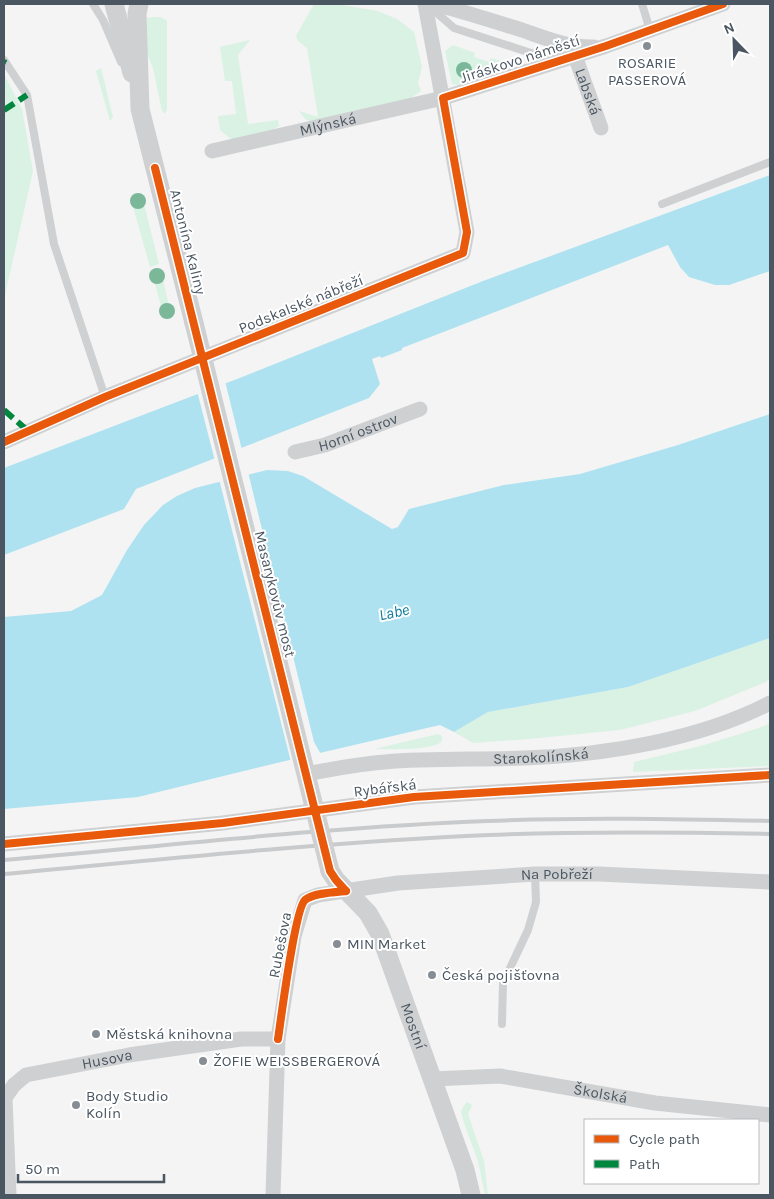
<svg xmlns="http://www.w3.org/2000/svg" width="774" height="1199" font-family="Karla,sans-serif">
<rect width="100%" height="100%" fill="#f4f4f4"/>
<!-- green -->
<g fill="#d9f2e3">
<path d="M314 4H336L378 11 397 19 414 32 422 67 418 83 421 91 408 100 313 123 305 119 299 111 318 117 307 48 298 41 296 36Z"/>
<path d="M154 17H161L167 21V110L165 114 162 111 153 68 147 54 146 18Z"/>
<path d="M250 40 238 55 248 124 278 120 279 126 271 131 232 140 220 130 218 116 236 114 232 81H225L220 47Z"/>
<path d="M453 45 475 53 474 57 489 62 491 58 516 66 458 85 452 84 445 51Z"/>
<path d="M101 68 113 117 110 121 96 71Z"/>
<path d="M4 74 22 109 33 171 4 300Z"/>
<path d="M143 200 159 264 150 267 132 203Z"/>
<path d="M162 275 170 310 163 313 153 277Z"/>
<path d="M770 638V678L766 682 695 711 620 730 529 739 473 743 454 732 488 712 628 687Z"/>
<path d="M770 723V766L633 772 634 762 704 745 759 728Z"/>
<path d="M438 734 442 736V741C433 751 388 749 374 749Z"/>
<path d="M467 1102 472 1105 468 1114 484 1161 488 1195H485L478 1161 465 1126 461 1112 463 1107Z"/>
</g>
<!-- water -->
<g fill="#aee2f0">
<path d="M770 175V271L729 285H715L689 277 680 267 668 245 402 348V350L381 358 380 356 372 359 380 384 369 398 136 489 124 509 4 555V468L237 379 483 281Z"/>
<path d="M770 414V638L628 687 488 712 454 732 440 725 281 762 138 797 4 809V617L71 611 102 595 127 550 144 525 163 505 177 496 195 488 267 470 288 471 303 476 392 529 398 527 409 509 504 485 580 474 678 445Z"/>
</g>
<!-- pier -->
<g fill="#f4f4f4">
<path d="M225 381 242 450 215 461 197 391Z"/>
<path d="M248 472 314 742 322 756 291 762 219 479Z"/>
</g>
<g fill="none" stroke-linecap="round" stroke-linejoin="round">
<!-- service -->
<g stroke="#ced0d2" stroke-width="8">
<path d="M93 4 103 20 121 62"/>
<path d="M642 4 650 30"/>
<path d="M430 7 454 28 531 53 559 57"/>
<path d="M4 60 27 95 54 244 105 397"/>
<path d="M662 204 770 162"/>
<path d="M502 1024 503 983 528 930 536 902 535 874"/>
</g>
<!-- minor -->
<g stroke="#ced0d2" stroke-width="15">
<path d="M433 4C463 11 492 21 522 30 545 38 569 48 594 47"/>
<path id="s1" d="M575 56 601 128"/>
<path id="s2" d="M212 151 443 98 606 46 723 4"/>
<path d="M4 442 105 397 463 253 467 232 425 4"/>
<path id="s3" d="M295 452 325 445 420 409"/>
<path id="s4" d="M306 774C332 769 358 764 385 762 431 758 478 760 525 758 605 755 698 740 770 703"/>
<path d="M4 844 223 823 414 797 770 775"/>
<path id="s5" d="M432 1079 500 1076 655 1103 770 1115"/>
<path id="s6" d="M5 1098 14 1085 26 1075 129 1055 241 1039H278"/>
<path d="M5 1098 9 1195"/>
<path id="s7" d="M273 1195 278 1039 294 936 305 900 318 895 398 883 535 874H599L770 882"/>
</g>
<!-- tertiary -->
<g stroke="#ced0d2" stroke-width="19">
<path d="M114 4 132 73"/>
<path d="M139 4 137 14 140 109 194 323"/>
<path id="s8" d="M330 871 336 880 368 913 380 934 465 1170 471 1195"/>
</g>
<!-- rail -->
<g stroke="#c9cacc" stroke-width="4">
<path d="M4 860C165 846 327 827 488 821 582 817 676 819 770 821"/>
<path d="M4 874C165 859 327 842 489 835 582 831 676 832 770 834"/>
</g>
<!-- tertiary-bridge -->
<path stroke="#ced0d2" stroke-width="19" d="M194 323 330 871"/>
<!-- quiet -->
<g stroke="#00873e" stroke-width="6" stroke-dasharray="12 6" stroke-linecap="butt">
<path d="M4 62 6 63"/>
<path d="M4 110 27 95"/>
<path d="M4 410 28 431"/>
</g>
<!-- cycleway casing -->
<g stroke="#fff" stroke-width="11">
<g id="cycleway">
<path d="M155 168 330 871 336 880 346 891"/>
<path d="M4 442 105 397 463 253 467 232 443 98 606 46 723 4"/>
<path d="M4 844 223 823 414 797 770 775"/>
<path d="M278 1039C281 1019 295 909 305 900 313 893 336 892 346 891"/>
</g>
</g>
<!-- cycleway -->
<use href="#cycleway" stroke="#e8590c" stroke-width="8"/>
</g>
<!-- trees -->
<g fill="#7ab899">
<circle cx="464" cy="70" r="8"/>
<circle cx="138" cy="201" r="8"/>
<circle cx="157" cy="276" r="8"/>
<circle cx="167" cy="311" r="8"/>
</g>
<!-- markers -->
<g fill="#868d94" stroke="#fff" stroke-width="2">
<circle cx="647" cy="46" r="5"/>
<circle cx="337" cy="944" r="5"/>
<circle cx="432" cy="975" r="5"/>
<circle cx="96" cy="1034" r="5"/>
<circle cx="203" cy="1061" r="5"/>
<circle cx="76" cy="1105" r="5"/>
</g>
<g text-anchor="middle" dominant-baseline="central" stroke-width="4" stroke-linejoin="round" paint-order="stroke">
<!-- street labels -->
<g font-size="15" fill="#4a5661" stroke="#fff">
<text transform="translate(520 59) rotate(-18)">Jiráskovo náměstí</text>
<text stroke="none"><textPath href="#s1" startOffset="38">Labská</textPath></text>
<text stroke="none"><textPath href="#s2" startOffset="119">Mlýnská</textPath></text>
<text transform="translate(188 242) rotate(76)">Antonína Kaliny</text>
<text transform="translate(301 304) rotate(-22)">Podskalské nábřeží</text>
<text stroke="none"><textPath href="#s3" startOffset="66">Horní ostrov</textPath></text>
<text transform="translate(275 594) rotate(76)">Masarykovův most</text>
<text stroke="none"><textPath href="#s4" startOffset="236">Starokolínská</textPath></text>
<text transform="translate(385 788) rotate(-7)">Rybářská</text>
<text stroke="none"><textPath href="#s7" startOffset="552">Na Pobřeží</textPath></text>
<text transform="translate(280 945) rotate(-79)">Rubešova</text>
<text stroke="none"><textPath href="#s8" startOffset="179">Mostní</textPath></text>
<text stroke="none"><textPath href="#s6" startOffset="114">Husova</textPath></text>
<text stroke="none"><textPath href="#s5" startOffset="170">Školská</textPath></text>
</g>
<!-- poi labels -->
<g font-size="15" fill="#4a5661" stroke="#fff" text-anchor="start">
<text x="647" y="63" text-anchor="middle">ROSARIE<tspan x="647" dy="17">PASSEROVÁ</tspan></text>
<text x="347" y="944">MIN Market</text>
<text x="442" y="975">Česká pojišťovna</text>
<text x="106" y="1034">Městská knihovna</text>
<text x="213" y="1061">ŽOFIE WEISSBERGEROVÁ</text>
<text x="86" y="1096">Body Studio<tspan x="86" dy="17">Kolín</tspan></text>
</g>
<!-- water labels -->
<g font-size="16" font-style="italic" fill="#0c7c9b" stroke="#fff">
<text transform="translate(394 612) rotate(-12)">Labe</text>
</g>
</g>
<!-- border -->
<rect width="774" height="1199" fill="none" stroke="#4a5661" stroke-width="10"/>
<!-- legend -->
<rect x="584" y="1119" width="175" height="65" fill="#ffffff" stroke="#b7bbc0"/>
<rect x="594" y="1135" width="25" height="8" fill="#e8590c" stroke="#b7bbc0"/>
<text x="629" y="1144" font-size="15" fill="#4a5661">Cycle path</text>
<rect x="594" y="1160" width="25" height="8" fill="#00873e" stroke="#b7bbc0"/>
<text x="629" y="1169" font-size="15" fill="#4a5661">Path</text>
<!-- north arrow -->
<g transform="translate(734 40) rotate(337)" stroke="#ffffff" stroke-width="4" paint-order="stroke">
<path d="M0-4L9 19L0 12L-9 19Z" fill="#4a5661"/>
<text y="-8" font-size="14" font-weight="bold" text-anchor="middle" fill="#4a5661">N</text>
</g>
<!-- scale -->
<path d="M18 1174v8h146v-8" fill="none" stroke="#4a5661" stroke-width="2.5"/>
<text x="25" y="1174" font-size="15" fill="#4a5661" stroke="#ffffff" stroke-width="4" paint-order="stroke">50 m</text>
</svg>
